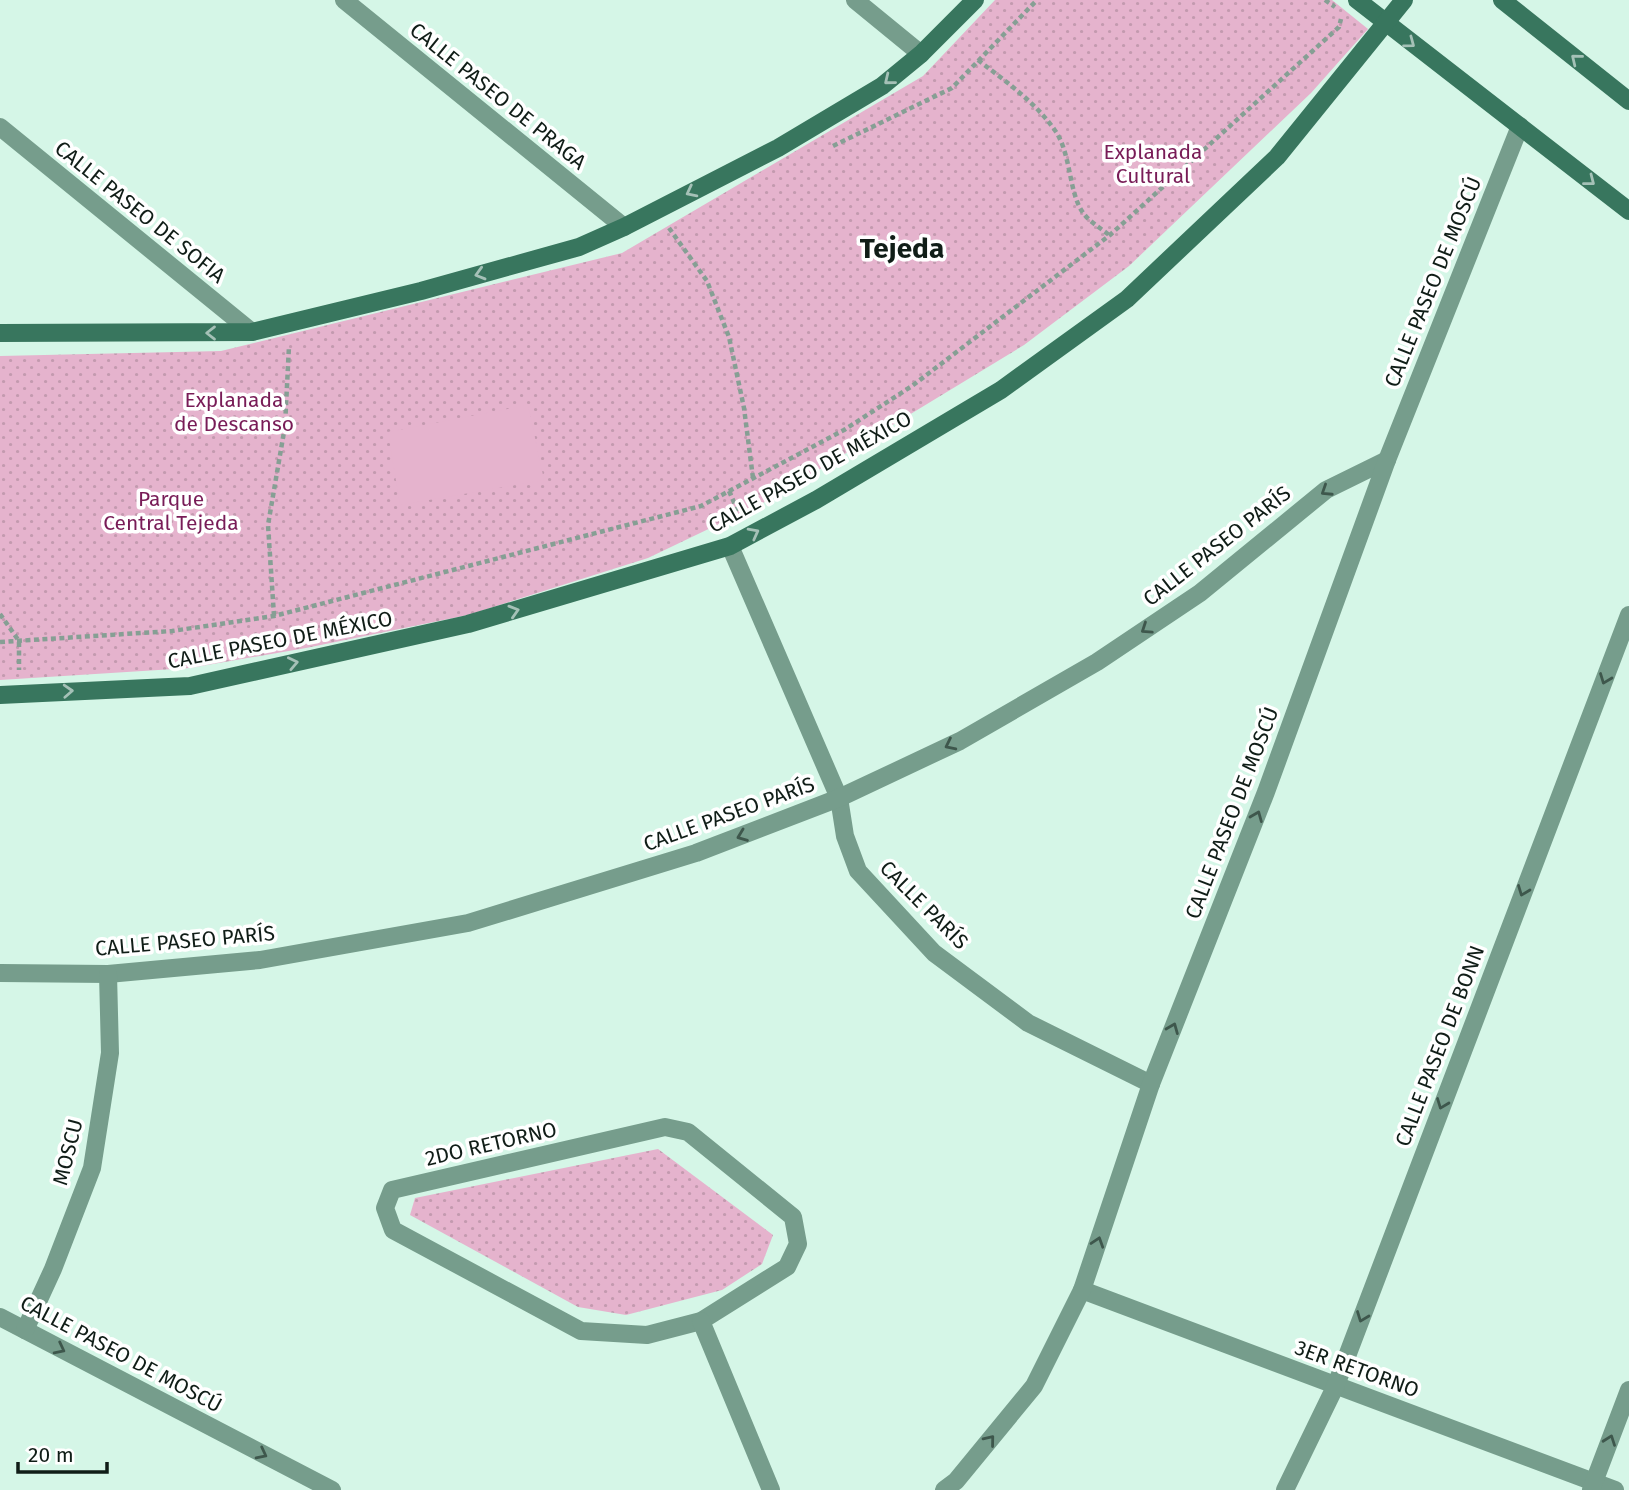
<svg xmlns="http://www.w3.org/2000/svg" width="1629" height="1490" font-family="'Fira Sans',sans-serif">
<defs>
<pattern id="green-dots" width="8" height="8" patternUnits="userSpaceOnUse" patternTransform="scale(1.75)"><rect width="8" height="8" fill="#e5b3cd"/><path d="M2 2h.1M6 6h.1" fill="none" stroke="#c39aaf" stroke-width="1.8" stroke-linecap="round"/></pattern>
</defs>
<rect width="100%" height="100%" fill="#d5f6e7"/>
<!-- green -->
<g fill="url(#green-dots)">
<path d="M995 0H1332L1368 29 1311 93 1129 266 1024 345 769 500 648 558 468 615 306 648 190 668 0 680V356L221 351 622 253 923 76Z"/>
<path d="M658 1149 773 1235 762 1264 722 1290 626 1315 578 1307 410 1215 415 1198Z"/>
</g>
<!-- pitch -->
<path fill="#e5b3cd" d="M528 405 544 480 400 505 388 432Z"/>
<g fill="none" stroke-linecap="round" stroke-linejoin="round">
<!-- path -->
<g stroke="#869f94" stroke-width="4.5" stroke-dasharray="5 3.5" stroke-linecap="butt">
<path d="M1325 0 1335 7"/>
<path d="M978 60C1005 81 1034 101 1054 129 1072 153 1068 194 1084 214 1090 222 1102 229 1109 235"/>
<path d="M833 146 952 88 1037 0"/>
<path d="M669 228 707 281 729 337 744 408 753 478"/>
<path d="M729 491 740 516"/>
<path d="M0 614 19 641V670"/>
<path d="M274 616 268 525 285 426 289 346"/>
<path d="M0 642 172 631 274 616 701 506 844 430 912 386 1110 235 1339 27 1341 19"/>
</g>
<!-- street -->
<g stroke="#769d8c" stroke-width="18">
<path d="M344 0 624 227"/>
<path d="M855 0 921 54"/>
<path d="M0 127 252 332"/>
<path d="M730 546 839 798 845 836 858 871 934 953 1028 1023 1151 1084"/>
<path d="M0 973 108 974 260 960 468 923 696 853 839 798 960 741 1097 662 1200 593 1326 490 1387 460"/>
<path d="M665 1127 688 1132 793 1217 798 1244 787 1267 701 1321 647 1335 581 1331 393 1230 385 1208 392 1190Z"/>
<path d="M1082 1290 1615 1490"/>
<path d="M0 1317 332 1490"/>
<path d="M701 1321 771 1490"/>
<path d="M25 1330 53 1269 92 1168 110 1053 108 974"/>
<path d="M944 1490 956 1481 1034 1386 1082 1290 1151 1084 1266 792 1387 460 1520 126"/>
<path d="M1285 1490 1336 1385 1629 615"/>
<path d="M1591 1490 1629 1390"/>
</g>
<!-- secondary -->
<g stroke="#38765e" stroke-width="18">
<path d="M1357 0 1629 211"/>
<path d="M1502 0 1629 101"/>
<path d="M0 333 252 332 421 291 579 247 624 227 778 148 882 86 921 54 975 0"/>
<path d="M0 695 190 686 468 624 730 546 816 500 1001 390 1127 299 1277 157 1404 0"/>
</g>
</g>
<!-- one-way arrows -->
<defs><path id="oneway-chevron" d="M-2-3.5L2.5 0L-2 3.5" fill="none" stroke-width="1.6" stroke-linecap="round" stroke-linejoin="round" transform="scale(1.75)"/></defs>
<g stroke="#a5c1b7">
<use href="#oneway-chevron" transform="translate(1410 43) rotate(37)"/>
<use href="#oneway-chevron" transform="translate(1576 59) rotate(-141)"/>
<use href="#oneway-chevron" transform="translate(889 80) rotate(141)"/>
<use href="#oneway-chevron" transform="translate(1590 181) rotate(38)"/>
<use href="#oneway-chevron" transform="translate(691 192) rotate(153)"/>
<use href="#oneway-chevron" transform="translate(480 274) rotate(164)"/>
<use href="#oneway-chevron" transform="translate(211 333) rotate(180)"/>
<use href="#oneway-chevron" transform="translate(754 533) rotate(-28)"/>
<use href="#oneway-chevron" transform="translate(514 611) rotate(-17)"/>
<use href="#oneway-chevron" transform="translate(293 663) rotate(-12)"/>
<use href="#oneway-chevron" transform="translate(68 691) rotate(-3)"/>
</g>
<g stroke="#3e574c">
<use href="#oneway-chevron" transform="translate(1326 491) rotate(147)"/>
<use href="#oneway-chevron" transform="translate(1146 629) rotate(146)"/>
<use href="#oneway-chevron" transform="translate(1605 679) rotate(111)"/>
<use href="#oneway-chevron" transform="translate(950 745) rotate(154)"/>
<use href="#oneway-chevron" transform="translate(1257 816) rotate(-68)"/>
<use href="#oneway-chevron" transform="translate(742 836) rotate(159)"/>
<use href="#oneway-chevron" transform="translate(1523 891) rotate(111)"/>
<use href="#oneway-chevron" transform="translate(1173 1028) rotate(-68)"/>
<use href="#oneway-chevron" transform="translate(1442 1104) rotate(111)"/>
<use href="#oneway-chevron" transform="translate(1098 1242) rotate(-72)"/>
<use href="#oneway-chevron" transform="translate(1362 1317) rotate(111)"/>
<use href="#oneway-chevron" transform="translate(60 1349) rotate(27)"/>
<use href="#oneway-chevron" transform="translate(990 1440) rotate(-51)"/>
<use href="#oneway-chevron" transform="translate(1610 1440) rotate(-70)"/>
<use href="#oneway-chevron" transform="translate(262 1454) rotate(27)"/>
</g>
<g text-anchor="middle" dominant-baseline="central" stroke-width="7" stroke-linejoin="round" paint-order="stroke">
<!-- street labels -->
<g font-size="21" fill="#101d17" stroke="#fff">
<text transform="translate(498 96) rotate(39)">CALLE PASEO DE PRAGA</text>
<text transform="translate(140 212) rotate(39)">CALLE PASEO DE SOFIA</text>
<text transform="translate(1433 282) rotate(-68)">CALLE PASEO DE MOSCÚ</text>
<text transform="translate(810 472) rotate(-29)">CALLE PASEO DE MÉXICO</text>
<text transform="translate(1217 546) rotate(-38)">CALLE PASEO PARÍS</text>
<text transform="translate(280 640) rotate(-11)">CALLE PASEO DE MÉXICO</text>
<text transform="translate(1232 813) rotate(-69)">CALLE PASEO DE MOSCÚ</text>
<text transform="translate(729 814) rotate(-20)">CALLE PASEO PARÍS</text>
<text transform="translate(924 905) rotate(45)">CALLE PARÍS</text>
<text transform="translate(185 941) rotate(-5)">CALLE PASEO PARÍS</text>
<text transform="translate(1440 1046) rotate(-69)">CALLE PASEO DE BONN</text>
<text transform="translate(491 1144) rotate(-13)">2DO RETORNO</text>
<text transform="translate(68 1152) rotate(-76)">MOSCU</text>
<text transform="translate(121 1354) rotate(28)">CALLE PASEO DE MOSCÚ</text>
<text transform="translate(1357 1369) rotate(20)">3ER RETORNO</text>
</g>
<!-- park labels -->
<g font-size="21" fill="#781c57" stroke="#fff">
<text x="1153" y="152">Explanada<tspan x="1153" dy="24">Cultural</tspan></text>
<text x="234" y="400">Explanada<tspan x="234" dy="24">de Descanso</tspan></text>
<text x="171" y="499">Parque<tspan x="171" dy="24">Central Tejeda</tspan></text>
</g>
<!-- district labels -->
<g font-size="28" font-weight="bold" fill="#101d17" stroke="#fff">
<text x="902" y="248">Tejeda</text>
</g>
</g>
<!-- scale -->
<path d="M18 1462v10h89v-10" fill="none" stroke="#101d17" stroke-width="3.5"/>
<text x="28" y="1462" font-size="21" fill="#101d17" stroke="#ffffff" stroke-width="5" paint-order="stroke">20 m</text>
</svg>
